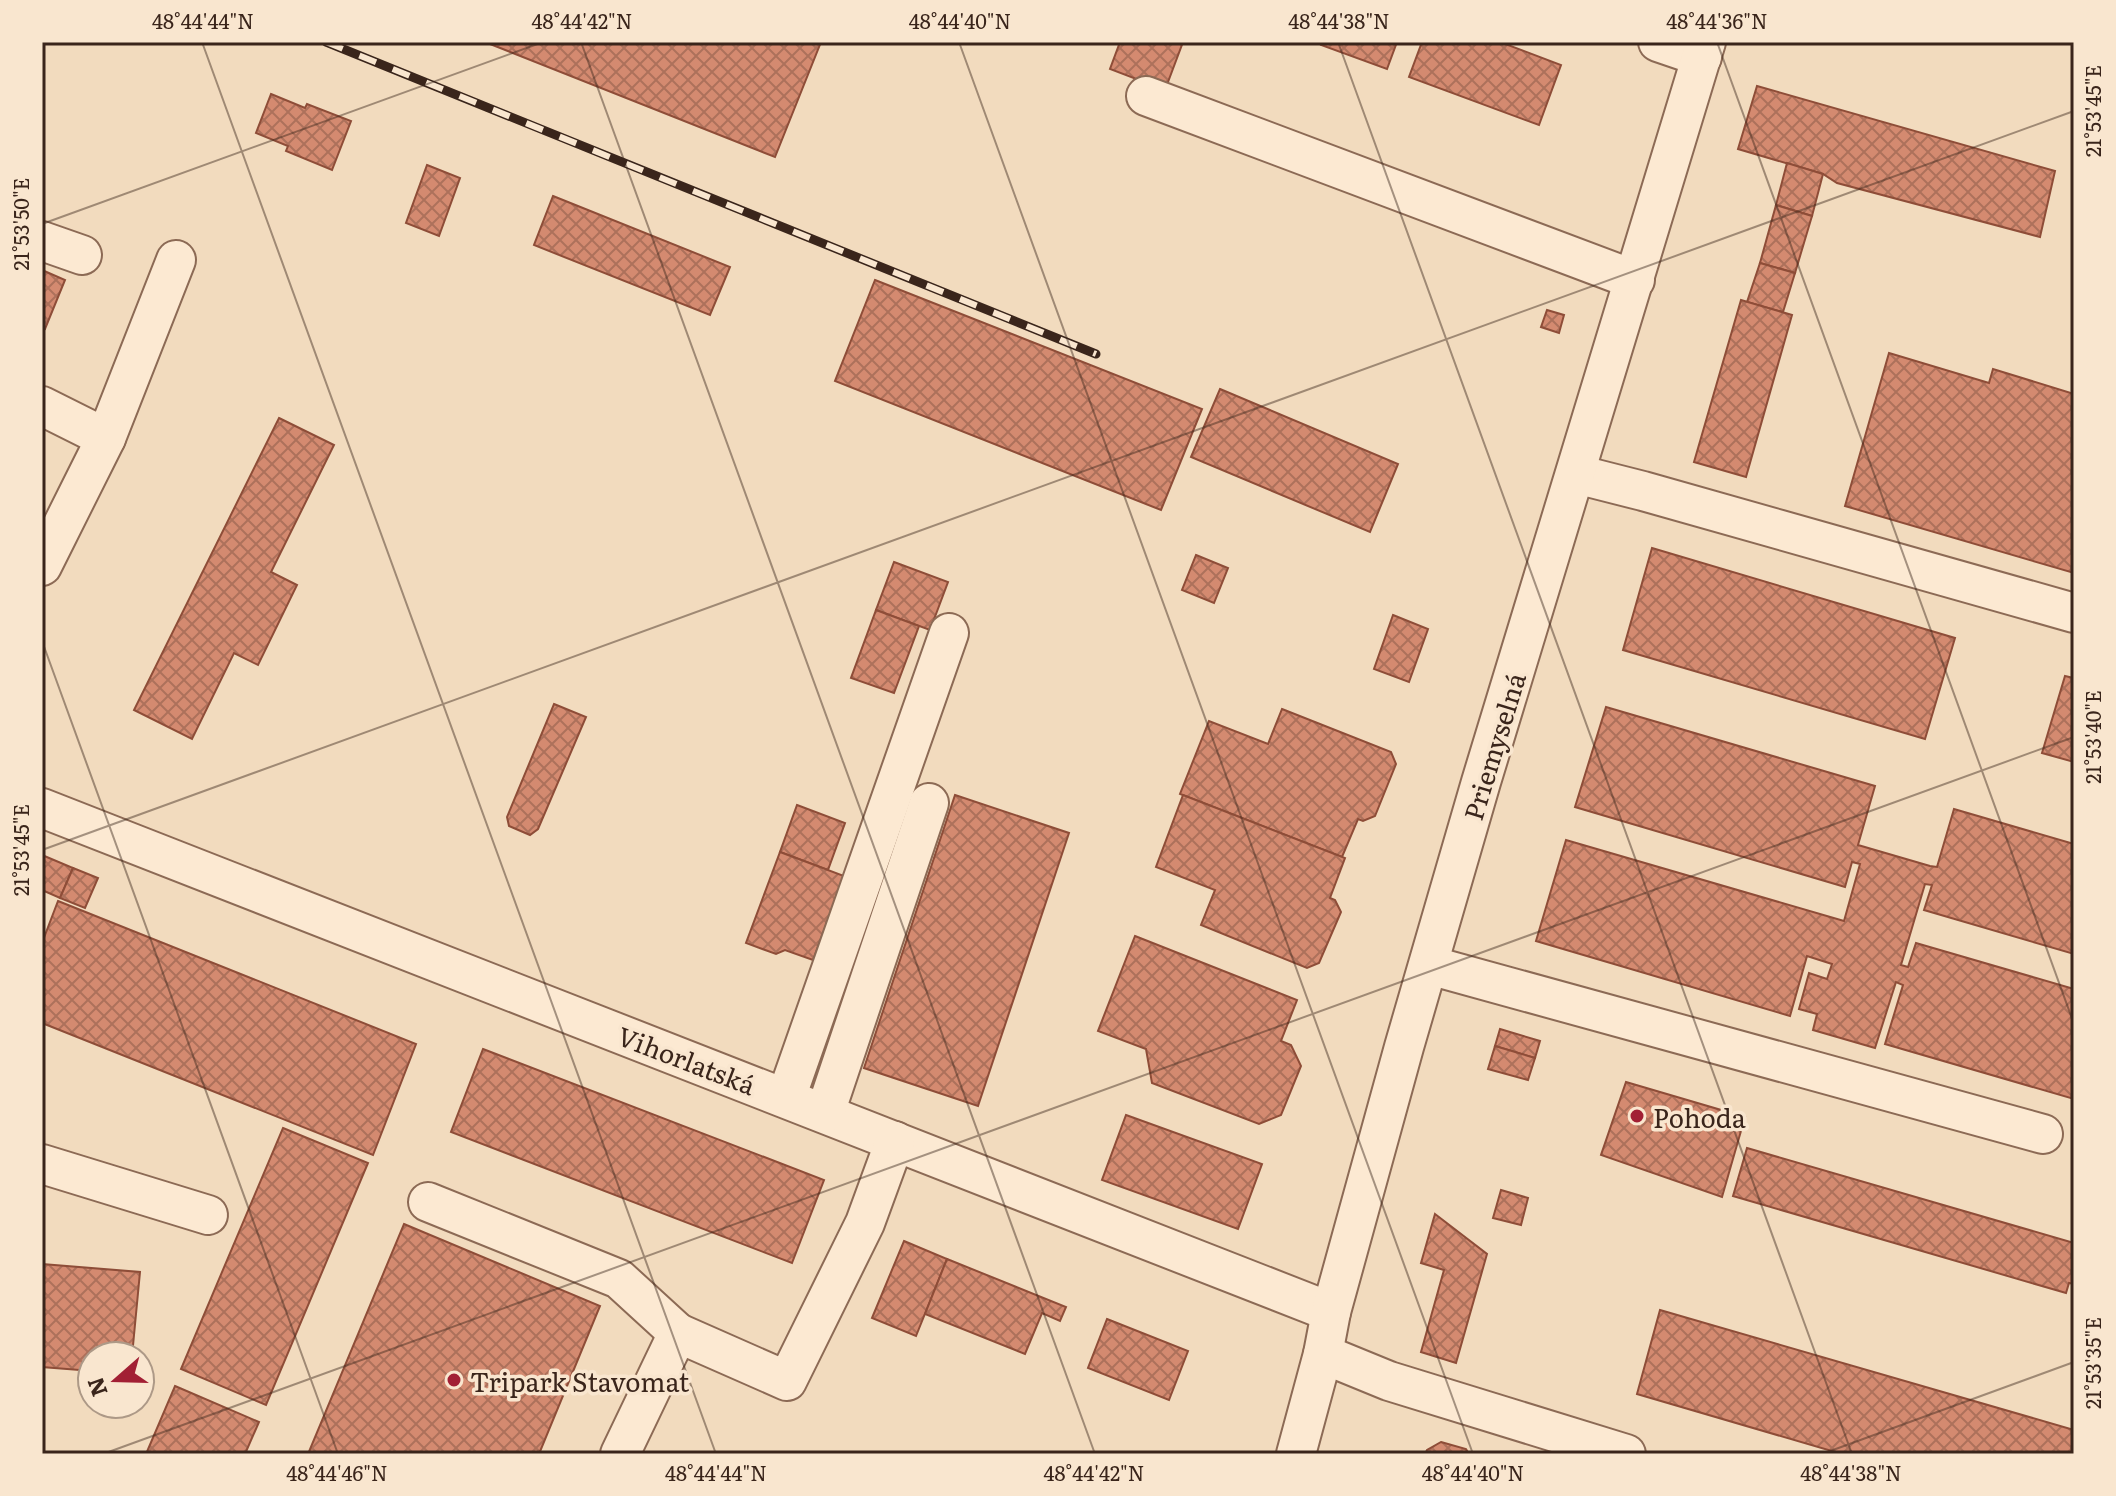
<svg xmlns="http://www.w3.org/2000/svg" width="2116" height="1496" font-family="Literata,serif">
<defs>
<pattern id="building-cross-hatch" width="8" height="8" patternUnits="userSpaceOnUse" patternTransform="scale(2)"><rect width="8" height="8" fill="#d48a70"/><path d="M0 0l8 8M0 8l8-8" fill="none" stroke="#ad715b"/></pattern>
</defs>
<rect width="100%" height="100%" fill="#f2dbbe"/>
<!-- building -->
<g fill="url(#building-cross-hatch)" stroke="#8e4d38" stroke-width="2">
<path d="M485 42H821L775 157Z"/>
<path d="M1120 42H1183L1165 90 1110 69Z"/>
<path d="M1322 42H1397L1387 69 1321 45Z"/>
<path d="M1422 42H1500L1561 65 1539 125 1409 77Z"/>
<path d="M1757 86 2055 171 2040 237 1837 183 1823 174 1738 149Z"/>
<path d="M271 94 305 108 307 104 351 121 332 170 286 151 288 146 256 133Z"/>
<path d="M1787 163 1823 174 1812 216 1776 205Z"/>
<path d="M427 165 460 178 439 236 406 223Z"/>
<path d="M553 196 730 267 710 315 534 245Z"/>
<path d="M1776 205 1812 216 1795 273 1760 263Z"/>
<path d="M1760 263 1795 273 1783 312 1747 302Z"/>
<path d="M42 270 65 280 45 329 42 328Z"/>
<path d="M875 280 1202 409 1161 510 835 381Z"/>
<path d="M1741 300 1792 315 1746 477 1694 462Z"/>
<path d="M1547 310 1564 315 1559 333 1541 327Z"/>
<path d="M1889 353 1989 383 1993 369 2074 394V573L1845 506Z"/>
<path d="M1220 389 1398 464 1370 532 1191 457Z"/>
<path d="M279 418 334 445 271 572 297 585 258 665 234 653 192 739 134 710Z"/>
<path d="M1652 548 1955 638 1925 739 1623 650Z"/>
<path d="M1196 555 1228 568 1214 603 1182 590Z"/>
<path d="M894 562 948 582 930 630 876 610Z"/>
<path d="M876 610 919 626 894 693 851 678Z"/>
<path d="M1393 615 1428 629 1409 682 1374 669Z"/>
<path d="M2065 676 2074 678V762L2042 753Z"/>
<path d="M554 704 586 717 538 829 530 835 509 826 507 817Z"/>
<path d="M1606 707 1875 786 1858 845 1930 866 1937 867 1954 809 2074 844V954L1924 910 1932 885 1925 884 1901 965 1908 967 1916 943 2074 989V1099L1885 1044 1903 985 1896 982 1875 1048 1813 1030 1817 1014 1799 1009 1809 973 1827 979 1832 964 1807 956 1790 1016 1536 941 1566 840 1844 921 1860 864 1852 862 1845 887 1575 807Z"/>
<path d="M1282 709 1391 752 1396 764 1375 816 1363 821 1358 819 1342 857 1180 794 1209 721 1268 744Z"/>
<path d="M955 795 1069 833 978 1106 864 1068Z"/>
<path d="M1183 795 1345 858 1330 898 1335 900 1341 912 1319 963 1307 968 1201 925 1215 890 1156 867Z"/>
<path d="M797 805 845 823 828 870 780 852Z"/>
<path d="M780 852 844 876 813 960 785 950 776 954 746 943Z"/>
<path d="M42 855 73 868 60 898 42 890Z"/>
<path d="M73 868 98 878 85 908 60 898Z"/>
<path d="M58 901 416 1044 373 1155 42 1023V943Z"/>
<path d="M1135 936 1297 1000 1281 1041 1291 1045 1301 1066 1281 1115 1259 1124 1152 1083 1146 1049 1098 1031Z"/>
<path d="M1500 1029 1540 1041 1535 1058 1495 1046Z"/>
<path d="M1495 1046 1535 1058 1528 1080 1488 1069Z"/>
<path d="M483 1049 824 1180 792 1263 451 1132Z"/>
<path d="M1626 1082 1745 1117 1722 1197 1601 1155Z"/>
<path d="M1126 1115 1262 1164 1238 1229 1102 1180Z"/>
<path d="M283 1128 368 1163 266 1405 181 1369Z"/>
<path d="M1747 1148 2074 1243V1284L2069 1283 2066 1293 1733 1196Z"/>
<path d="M1501 1190 1528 1198 1521 1225 1493 1218Z"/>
<path d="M1435 1214 1487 1254 1456 1363 1421 1352 1444 1270 1421 1263Z"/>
<path d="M404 1224 600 1306 539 1454H308Z"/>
<path d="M904 1241 947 1259 916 1336 872 1318Z"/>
<path d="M947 1259 1066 1307 1060 1321 1042 1313 1025 1354 925 1314Z"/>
<path d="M42 1264 140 1272 132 1356H92V1371L42 1367Z"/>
<path d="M1660 1310 2074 1430V1454H1842L1637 1394Z"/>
<path d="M1107 1319 1188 1351 1169 1400 1088 1368Z"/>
<path d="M175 1386 259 1422 245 1454H146Z"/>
<path d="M1441 1442 1466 1449 1469 1454H1425L1427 1450Z"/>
</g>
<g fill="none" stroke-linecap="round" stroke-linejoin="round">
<!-- minor casing -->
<g stroke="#8c6a55" stroke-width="42">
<g id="minor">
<path d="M1658 42 1702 57"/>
<path d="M1146 96 1635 280"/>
<path d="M42 241 82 255"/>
<path d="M42 406 106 438"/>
<path d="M1576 474 1643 491 2074 613"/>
<path d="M42 566 106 438 176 260"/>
<path d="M42 808 1331 1312"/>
<path d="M1429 965 2043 1134"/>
<path d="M786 1098 949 633"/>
<path d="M825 1113 929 803"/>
<path d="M42 1164 208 1215"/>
<path d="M428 1202 619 1279 678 1333"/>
<path d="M1323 1354 1389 1381 1626 1454"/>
<path d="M620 1454 678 1333 787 1381 865 1223 895 1141"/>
<path d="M1296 1454 1323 1354 1331 1312 1404 1047 1481 782 1706 42"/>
</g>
</g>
<!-- minor -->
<use href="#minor" stroke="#fce9d2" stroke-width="38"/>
<!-- rail casing -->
<g stroke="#3a251b" stroke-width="9">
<path id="rail" d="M326 42 1096 354"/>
</g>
<!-- rail -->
<use href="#rail" stroke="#f9e6cf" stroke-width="6" stroke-dasharray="18" stroke-linecap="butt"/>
</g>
<!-- ticks -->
<path fill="none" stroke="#3a251b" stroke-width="2" stroke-opacity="0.45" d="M202 42 716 1454M581 42 1095 1454M959 42 1473 1454M1338 42 1852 1454M1717 42 2074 1024M42 224 543 42M42 641 338 1454M42 850 2074 111M103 1454 2074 737M1822 1454 2074 1362"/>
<!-- markers -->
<g fill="#a21f34" stroke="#f9e6cf" stroke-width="3">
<circle cx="1637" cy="1116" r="8"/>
<circle cx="454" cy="1380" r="8"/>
</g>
<g text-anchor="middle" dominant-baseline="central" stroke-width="7" stroke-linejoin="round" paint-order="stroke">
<!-- street labels -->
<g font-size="26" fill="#3a251b" stroke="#f9e6cf">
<text transform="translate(1493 746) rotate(-73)">Priemyselná</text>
<text transform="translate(687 1059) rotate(21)">Vihorlatská</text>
</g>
<!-- poi labels -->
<g font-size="26" fill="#3a251b" stroke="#f9e6cf" text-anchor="start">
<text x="1653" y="1116">Pohoda</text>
<text x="470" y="1380">Tripark Stavomat</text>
</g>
</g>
<!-- border -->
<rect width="2116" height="1496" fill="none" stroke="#f9e6cf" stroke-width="88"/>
<!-- north arrow -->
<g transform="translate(116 1380) rotate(250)"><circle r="38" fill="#f9e6cf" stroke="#ad9987" stroke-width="2"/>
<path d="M0-6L14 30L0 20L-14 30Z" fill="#a21f34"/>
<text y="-12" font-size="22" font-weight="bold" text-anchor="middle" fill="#3a251b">N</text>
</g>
<rect x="44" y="44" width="2028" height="1408" fill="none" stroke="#3a251b" stroke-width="3"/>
<g font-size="20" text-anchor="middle" fill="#3a251b">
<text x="203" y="29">48°44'44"N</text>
<text x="582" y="29">48°44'42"N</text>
<text x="960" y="29">48°44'40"N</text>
<text x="1339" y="29">48°44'38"N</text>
<text x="1717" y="29">48°44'36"N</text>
<text transform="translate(2094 111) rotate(-90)" y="7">21°53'45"E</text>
<text transform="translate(22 224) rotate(-90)" y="7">21°53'50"E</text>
<text transform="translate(2094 737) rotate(-90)" y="7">21°53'40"E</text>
<text transform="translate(22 850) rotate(-90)" y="7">21°53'45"E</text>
<text transform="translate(2094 1363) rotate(-90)" y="7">21°53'35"E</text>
<text x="337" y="1481">48°44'46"N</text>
<text x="716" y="1481">48°44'44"N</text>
<text x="1094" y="1481">48°44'42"N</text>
<text x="1473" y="1481">48°44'40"N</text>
<text x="1851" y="1481">48°44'38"N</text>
</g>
</svg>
